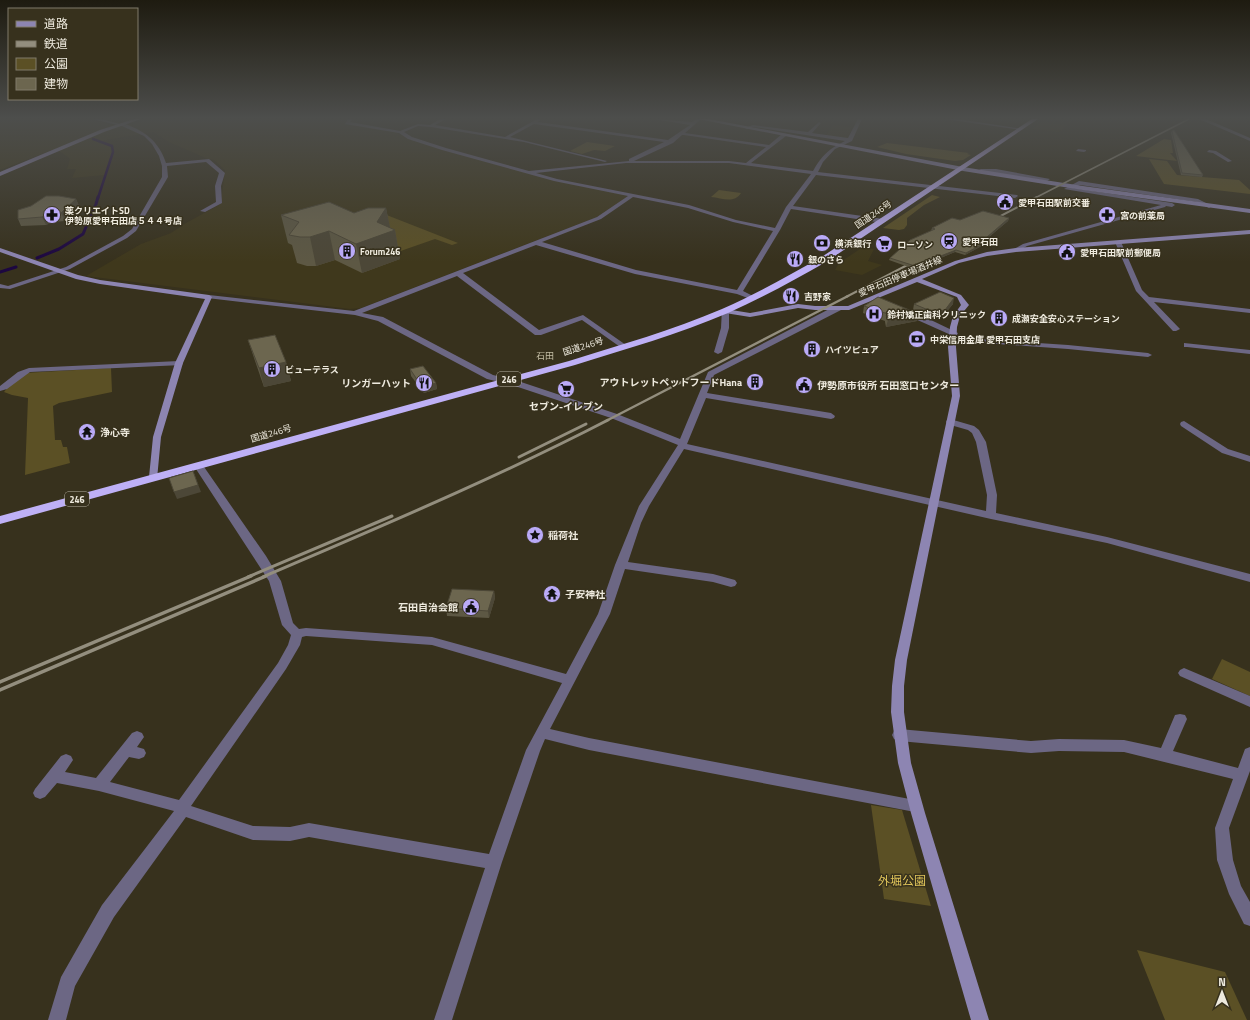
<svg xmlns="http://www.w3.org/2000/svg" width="1250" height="1020" font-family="'Titillium Web','Noto Sans JP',sans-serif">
<rect width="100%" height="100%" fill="#37311d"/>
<!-- built -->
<g fill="#3f381c">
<path d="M0 119H87L112 125 134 124 148 119H350L346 123 396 132 400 135 443 150 528 173 628 196 597 217 361 308 350 309 86 276 141 244 171 233 186 223 219 205 221 202 225 170 214 160 208 159 169 142 153 132 100 141 110 146 112 152 105 175 72 178 76 169H67L70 159 61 152 52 150 0 170Z"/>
<path d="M1042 122 1067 125 1059 132 1032 129Z"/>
<path d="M832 125 852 127 848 138 826 136Z"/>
<path d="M863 247 874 249 868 261 882 265 862 275 835 270 839 263Z"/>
</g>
<!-- green -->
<g fill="#5b5025">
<path d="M1164 139 1171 140 1173 153H1170L1177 161 1136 156Z"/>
<path d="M587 142 615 146 605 151 594 150 582 154 570 151Z"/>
<path d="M887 143 969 153 967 154 971 155 963 160 955 161 906 154 877 147Z"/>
<path d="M1149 159 1167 161 1177 175 1239 180 1250 190V194L1164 184Z"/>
<path d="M719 190 741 193C734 204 722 198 711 197Z"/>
<path d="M932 195 940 197 924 205 907 218V225L904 229 899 230 883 228Z"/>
<path d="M379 212 458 243 452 245 435 239 392 254Z"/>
<path d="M111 368 112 392 59 403 53 406 55 440H61L63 447H67L70 463 25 475 28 398 12 395 4 392 15 378 24 373Z"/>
<path d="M1222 659 1250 672V696L1212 679Z"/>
<path d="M871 805 902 810 931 906 884 899Z"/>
<path d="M1137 950 1225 972 1247 1020H1165Z"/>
</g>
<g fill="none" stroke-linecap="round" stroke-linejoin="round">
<!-- stream-far1 -->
<path stroke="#1d0741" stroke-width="2.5" d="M93 139 112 146 113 152 98 198"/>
<!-- stream -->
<g stroke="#1d0741" stroke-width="3">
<path d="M96 204 98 197"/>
<path d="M37 258 59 249 83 234 95 206"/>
<path d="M0 272 16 267"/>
</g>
<!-- street -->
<g fill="#6c6784" fill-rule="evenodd">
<path d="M92 119H101L120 124 122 123C144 130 159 141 166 163L209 159 225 173 221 186 222 203 205 212 200 211 216 202 215 186 219 173 206 162 167 166 168 177 136 231 127 238 70 269 10 289 0 288V284L8 286 66 267 123 236 132 229 162 177V166L159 156 152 144 144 136 122 126Z"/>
<path d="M348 119H353L350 122 400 131 418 124 430 125 440 119H446L435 125 505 137 537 119H541L538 122 668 140 690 125 654 119 692 122 696 119H701L685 133 769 145 782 134H786V136L751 163 813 171C821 156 830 148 845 141L761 128 753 127 747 129 745 128 753 125 808 132 819 122 821 123 812 133 848 138 858 119H862L852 141 835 149 823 162 818 172 1017 195 1018 196 1015 198 816 175 793 206 883 219 886 221 883 223 791 209 780 230 743 291 755 297 756 298 753 300 737 294 635 274 536 245 463 273 539 330 583 315 626 345 627 347 623 349 582 320 541 335H535L457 276 362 313 383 317 493 375 518 381 617 414 680 439 708 372 835 306H841V310L714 375 707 393 831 413 835 416 834 418 831 419 706 398 687 444 986 511 987 495 976 442 972 433 968 430 947 424 946 422 947 420 950 419 974 426 979 430 986 442 997 495 996 513 1107 537 1250 574V582L1107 543 991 519 684 449 649 506 641 523 628 562 713 574 735 580 737 583 735 586 731 587 713 582 625 569 610 614 550 729 589 738 915 800 920 801 922 806 920 811 915 812 589 750 545 739 540 751 502 862 452 1020H434L485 868 309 837 290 841 253 840 186 817 114 917 75 986 66 1020H48L61 977 102 905 174 811 99 791 57 783 45 797 40 799 35 797 33 793 35 789 61 756 66 754 71 756 73 760 65 772 96 778 132 733 137 731 142 733 144 737 137 747 144 749 146 753 144 757 139 759 129 757 110 782 179 800 278 663 288 645 291 635 282 625 269 581 194 466 196 464H202L266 556 281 581 293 623 299 629 306 628 432 637 566 674 598 614 615 565 639 506 678 445 611 418 512 385 487 379 378 321 355 315 207 298 206 297 209 295 354 311 597 217 628 196 554 181 442 150 408 139 399 133 345 124ZM534 124 664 142 629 159V161L529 171 446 148 412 137 404 132 418 126 431 127 524 142 605 162 607 161 510 137ZM682 135H684L766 147 746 163 729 161H634L673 143ZM626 163H729L811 174 786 207 775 228 736 220 689 205 557 179 536 173ZM633 197 688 208 733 222 773 231 737 290 636 270 542 242 601 219ZM306 636 432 645 562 683 526 750 489 854 309 823 290 827 253 826 191 806 286 669 300 645 302 637Z"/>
<path d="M944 119H958L1023 129 1021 130Z"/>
<path d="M1199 119H1206L1250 138V141Z"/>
<path d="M1078 149 1086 150V151L1084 152 1076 151Z"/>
<path d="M1209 150 1216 151 1232 161 1228 162 1213 153 1207 152Z"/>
<path d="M981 169H996L1050 179 1047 181 996 173 979 172V170Z"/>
<path d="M1079 181 1198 199 1212 206 1209 208 1197 202 1080 185 1073 188 1172 203 1175 205 1172 207 1166 206 1165 207 1027 246 1018 251H1014V249L1023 244 1161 205 1064 189Z"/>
<path d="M1116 241 1121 242 1142 290 1149 297 1250 309V313L1154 302 1180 329 1176 331H1173L1136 291 1115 242Z"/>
<path d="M722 309H728L729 311V328L722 352 718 354 714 352 721 328Z"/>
<path d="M904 310H910L958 333 957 335H951L904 314Z"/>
<path d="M951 337 1068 345 1148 353 1152 355 1148 357 1068 349 954 341 950 339Z"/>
<path d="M1184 343 1250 350V354L1187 347H1184Z"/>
<path d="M179 361 183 363 182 365 30 372 7 389 0 391V386L18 372 29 368Z"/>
<path d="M1184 421 1228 449 1250 456V462L1222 453 1181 426 1180 424 1181 422Z"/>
<path d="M1184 668 1250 696V707L1180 676 1178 673 1180 670Z"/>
<path d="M1180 714 1185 715 1187 719 1173 751 1238 768 1245 749 1250 747V771L1229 828 1233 860 1241 886 1250 902V926L1244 924 1229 894 1217 860 1215 828 1233 779 1124 752 1059 751 1031 753 899 741 894 739 892 735 894 731 899 729 1031 741 1059 739 1124 740 1161 748 1175 715Z"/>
</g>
<!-- secondary -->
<g fill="#8d85b2" fill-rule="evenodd">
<path d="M134 119H141L104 132 0 176V172L100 130Z"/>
<path d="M698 119H709L963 167 1083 186 1250 209V213L1083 190 963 171Z"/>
<path d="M1250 230V234L1016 252 987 256 959 263 922 279 961 295 969 305 960 316 957 327 956 347 960 396 907 660 904 686V712L911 763 925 813 989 1020H971L911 813 898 763 891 712 892 686 895 660 952 396 948 347 950 327 953 316 961 305 957 297 917 282 849 310H815L798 308 750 317 725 313 721 311 725 309 750 313 798 304 815 306H848L955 261 987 252 1016 248Z"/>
<path d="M0 248 78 275 100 280 209 295 212 297 183 363 161 437 157 479H151L149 477 153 437 175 363 205 299 100 284 76 279 0 252Z"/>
</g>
<!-- highway -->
<path fill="#beb0f6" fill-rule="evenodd" d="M1032 119H1038L826 262C794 280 762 298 728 313 679 334 626 349 575 365L0 524V516L569 361C620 345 673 330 722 309 756 294 788 276 820 258Z"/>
<!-- rail-far4 -->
<path stroke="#938e7e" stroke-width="1.5" d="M1035 198 1189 119"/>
<!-- rail-far3 -->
<g stroke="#938e7e" stroke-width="2">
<path d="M991 221 1037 197"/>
<path d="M846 297 915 261"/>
</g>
<!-- rail-far2 -->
<path stroke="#938e7e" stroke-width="2.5" d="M606 421 848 296"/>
<!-- rail-far1 -->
<g stroke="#938e7e" stroke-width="3">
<path d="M519 457 586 424"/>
<path d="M248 577 392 516"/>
<path d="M263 577C379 527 496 478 608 420"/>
</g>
<!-- rail -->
<g stroke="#938e7e" stroke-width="3.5">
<path d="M0 682 251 576"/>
<path d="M0 690 266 576"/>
</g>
</g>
<!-- wall -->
<g fill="#5d5844">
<path d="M1172 131 1203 175 1202 177 1181 175 1171 133Z"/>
<path d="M76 199 79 206 65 221 52 222 46 225 21 226 18 219Z"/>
<path d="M386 208 390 228 395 230 400 259 362 273 335 260 316 266H307L297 263 292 245 288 243 281 215 354 213Z"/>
<path d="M1009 218 1008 221 989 237 991 241 989 242 965 255 955 252 914 269 889 260 890 258 931 231 932 228 960 220Z"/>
<path d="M914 304H953L943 316 931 318 913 310Z"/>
<path d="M864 306 919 314 917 321 886 327 885 322V321L863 313Z"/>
<path d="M248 340 286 362 291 381 264 387 254 358Z"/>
<path d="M410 369 436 383 437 389 424 393 411 376Z"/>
<path d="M494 591 495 598 489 618 447 616 446 608Z"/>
</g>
<!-- shaded-wall -->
<g fill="#4c4737">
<path d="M76 199 79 206 65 221 61 213Z"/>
<path d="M386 208 391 232 395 230 400 259 362 273 356 244Z"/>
<path d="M49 214 52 222 46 225 42 217Z"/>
<path d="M1009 218 1008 221 986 239 987 237Z"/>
<path d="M329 231 335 260 316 266 310 237Z"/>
<path d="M992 238 991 241 989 242 965 255 966 253Z"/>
<path d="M956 250 955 252 914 269 915 266Z"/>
<path d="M954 298 953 304 943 316 931 318 933 312Z"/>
<path d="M919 314 917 321 886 327 888 320Z"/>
<path d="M286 362 291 381 264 387 259 368Z"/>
<path d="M436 383 437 389 424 393 422 387Z"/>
<path d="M193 471 201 492 177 499 174 492Z"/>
<path d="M494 591 495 598 489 618 488 611Z"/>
</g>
<!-- building -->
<g fill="#6c664f" stroke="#4c4737">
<path d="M1174 130 1203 175 1182 173 1172 131Z"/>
<path d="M46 196H59L76 199 61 213 49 214 42 217 18 219V210L31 206Z"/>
<path d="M329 202 354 213 368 208H386L377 222 395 230 356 244 329 231 310 237H300L289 235 299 222 281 215Z"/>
<path d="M983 211 1009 218 987 237 992 238 990 240 966 253 956 250 915 266 890 258 910 240 935 229 932 228 952 218 960 220Z"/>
<path d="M940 292 954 298 945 310 933 312 914 304Z"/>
<path d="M878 297 919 314 888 320 886 315 888 314 864 306Z"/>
<path d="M275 335 286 362 259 368 248 340Z"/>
<path d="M423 366 436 383 422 387 410 369Z"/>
<path d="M193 471 198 485 174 492 169 478Z"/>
<path d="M452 589 494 591 488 611 446 608Z"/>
</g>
<!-- sky -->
<linearGradient id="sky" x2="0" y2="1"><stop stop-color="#1e1b10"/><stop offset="0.45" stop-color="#4d4e4c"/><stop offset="1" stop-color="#4d4e4c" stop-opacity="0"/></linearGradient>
<rect width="1250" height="262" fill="url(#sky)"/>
<!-- icons -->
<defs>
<g id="civic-disc" transform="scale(0.9)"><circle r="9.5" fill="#baaaf7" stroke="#37311d"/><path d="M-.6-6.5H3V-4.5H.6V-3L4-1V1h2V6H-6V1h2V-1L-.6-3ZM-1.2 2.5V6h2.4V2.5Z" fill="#111"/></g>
<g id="pharmacy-disc" transform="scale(0.9)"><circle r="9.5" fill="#baaaf7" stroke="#37311d"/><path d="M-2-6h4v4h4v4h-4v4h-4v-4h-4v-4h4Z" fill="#111"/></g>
<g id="station-disc" transform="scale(0.9)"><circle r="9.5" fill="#baaaf7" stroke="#37311d"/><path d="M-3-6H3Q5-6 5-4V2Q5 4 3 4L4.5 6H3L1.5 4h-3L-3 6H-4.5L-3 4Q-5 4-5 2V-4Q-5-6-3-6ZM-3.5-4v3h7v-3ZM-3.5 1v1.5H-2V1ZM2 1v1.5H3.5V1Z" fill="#111"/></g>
<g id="bank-disc" transform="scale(0.9)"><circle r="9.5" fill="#baaaf7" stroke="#37311d"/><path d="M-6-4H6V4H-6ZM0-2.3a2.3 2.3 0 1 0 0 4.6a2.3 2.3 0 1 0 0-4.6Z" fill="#111"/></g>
<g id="supermarket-disc" transform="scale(0.9)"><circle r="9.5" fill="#baaaf7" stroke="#37311d"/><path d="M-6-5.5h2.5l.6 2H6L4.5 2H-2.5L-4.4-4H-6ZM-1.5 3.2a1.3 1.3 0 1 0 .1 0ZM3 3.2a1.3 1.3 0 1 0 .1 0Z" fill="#111"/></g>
<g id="building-disc" transform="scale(0.9)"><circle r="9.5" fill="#baaaf7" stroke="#37311d"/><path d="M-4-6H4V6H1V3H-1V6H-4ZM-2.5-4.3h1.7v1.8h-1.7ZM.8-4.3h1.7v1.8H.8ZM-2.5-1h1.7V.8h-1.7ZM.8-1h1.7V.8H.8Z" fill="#111"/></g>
<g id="restaurant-disc" transform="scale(0.9)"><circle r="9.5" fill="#baaaf7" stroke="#37311d"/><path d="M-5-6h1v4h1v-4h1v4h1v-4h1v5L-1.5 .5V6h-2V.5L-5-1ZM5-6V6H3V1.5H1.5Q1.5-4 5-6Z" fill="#111"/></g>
<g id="hospital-disc" transform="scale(0.9)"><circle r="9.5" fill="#baaaf7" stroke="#37311d"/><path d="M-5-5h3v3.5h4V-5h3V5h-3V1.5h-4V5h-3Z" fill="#111"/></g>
<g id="temple-disc" transform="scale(0.9)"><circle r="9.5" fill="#baaaf7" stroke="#37311d"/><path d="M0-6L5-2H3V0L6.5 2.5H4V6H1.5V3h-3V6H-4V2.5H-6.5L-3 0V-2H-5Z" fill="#111"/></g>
<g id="sight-disc" transform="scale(0.9)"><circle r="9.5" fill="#baaaf7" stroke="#37311d"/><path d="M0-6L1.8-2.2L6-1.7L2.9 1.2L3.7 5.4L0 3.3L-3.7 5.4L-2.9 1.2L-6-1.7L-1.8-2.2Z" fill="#111"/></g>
</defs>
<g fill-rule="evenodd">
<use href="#civic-disc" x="1005" y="202"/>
<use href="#pharmacy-disc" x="52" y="215"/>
<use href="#pharmacy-disc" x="1107" y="215"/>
<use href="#station-disc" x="949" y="241"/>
<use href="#bank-disc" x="822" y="243"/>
<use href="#supermarket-disc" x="884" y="244"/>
<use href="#building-disc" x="347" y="251"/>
<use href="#civic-disc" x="1067" y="252"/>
<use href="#restaurant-disc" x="795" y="259"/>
<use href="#restaurant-disc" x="791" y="296"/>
<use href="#hospital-disc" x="874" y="314"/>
<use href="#building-disc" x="999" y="318"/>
<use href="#bank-disc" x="917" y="339"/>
<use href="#building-disc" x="812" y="349"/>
<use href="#building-disc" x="272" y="369"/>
<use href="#building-disc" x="755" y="382"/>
<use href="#restaurant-disc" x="424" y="383"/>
<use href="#civic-disc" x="804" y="385"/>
<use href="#supermarket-disc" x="566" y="389"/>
<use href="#temple-disc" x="87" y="432"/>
<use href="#sight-disc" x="535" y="535"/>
<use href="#temple-disc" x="552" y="594"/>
<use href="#civic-disc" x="471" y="607"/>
</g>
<g text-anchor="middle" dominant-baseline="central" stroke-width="3" stroke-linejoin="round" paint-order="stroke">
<!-- far-poi labels -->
<g font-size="9" font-weight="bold" fill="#eeeade" stroke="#37311d" text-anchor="start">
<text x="1018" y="202">愛甲石田駅前交番</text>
<text x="65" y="210">薬クリエイトSD<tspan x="65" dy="10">伊勢原愛甲石田店５４４号店</tspan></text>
<text x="1120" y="215">宮の前薬局</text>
<text x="962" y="241">愛甲石田</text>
<text x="835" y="243">横浜銀行</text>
<text x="897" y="244">ローソン</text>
<text x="360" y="251">Forum246</text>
<text x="1080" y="252">愛甲石田駅前郵便局</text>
<text x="808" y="259">銀のさら</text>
<text x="804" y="296">吉野家</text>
<text x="887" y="314">鈴村矯正歯科クリニック</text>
<text x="1012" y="318">成瀬安全安心ステーション</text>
<text x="930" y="339">中栄信用金庫 愛甲石田支店</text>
<text x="825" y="349">ハイツピュア</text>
<text x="285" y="369">ビューテラス</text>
</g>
<!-- far-street labels -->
<g font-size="9" fill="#eeeade" stroke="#37311d">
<text transform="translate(873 214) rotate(-34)">国道246号</text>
<text transform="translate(900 276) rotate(-23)">愛甲石田停車場酒井線</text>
<text transform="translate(583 346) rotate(-17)">国道246号</text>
<text transform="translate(271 433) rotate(-16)">国道246号</text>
</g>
<!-- far-neighbourhood labels -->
<g font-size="9" fill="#c5bfa6" stroke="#37311d">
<text x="545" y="355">石田</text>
</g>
<!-- shield labels -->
<g fill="#37311d" stroke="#b7b2a4" stroke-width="1">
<rect x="497" y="372" width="24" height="14" rx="3"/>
<rect x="65" y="492" width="24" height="14" rx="3"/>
</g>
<g font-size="9" font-weight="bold" fill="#eeeade">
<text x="509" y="379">246</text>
<text x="77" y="499">246</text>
</g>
<!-- poi labels -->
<g font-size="10" font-weight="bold" fill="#eeeade" stroke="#37311d" text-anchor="start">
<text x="742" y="382" text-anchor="end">アウトレットペットフードHana</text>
<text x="411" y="383" text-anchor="end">リンガーハット</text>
<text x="817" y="385">伊勢原市役所 石田窓口センター</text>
<text x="566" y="406" text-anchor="middle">セブン-イレブン</text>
<text x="100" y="432">浄心寺</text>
<text x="548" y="535">稲荷社</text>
<text x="565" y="594">子安神社</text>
<text x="458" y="607" text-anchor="end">石田自治会館</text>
</g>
<!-- near-park labels -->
<g font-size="12" fill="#e0c55a" stroke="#37311d">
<text x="902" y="880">外堀公園</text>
</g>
</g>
<!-- legend -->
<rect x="8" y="8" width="130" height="92" fill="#37311d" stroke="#807b6a"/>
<rect x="16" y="21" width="20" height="6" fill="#8d85b2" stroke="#807b6a"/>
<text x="44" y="28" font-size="12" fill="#eeeade">道路</text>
<rect x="16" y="41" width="20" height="6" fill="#938e7e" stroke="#807b6a"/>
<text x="44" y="48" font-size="12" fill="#eeeade">鉄道</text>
<rect x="16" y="58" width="20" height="12" fill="#5b5025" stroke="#807b6a"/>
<text x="44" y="68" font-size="12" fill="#eeeade">公園</text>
<rect x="16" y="78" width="20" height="12" fill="#6c664f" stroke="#807b6a"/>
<text x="44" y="88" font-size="12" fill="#eeeade">建物</text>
<!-- north arrow -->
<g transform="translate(1222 992)" stroke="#37311d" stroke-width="3" paint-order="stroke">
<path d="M0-3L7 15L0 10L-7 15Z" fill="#eeeade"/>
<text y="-6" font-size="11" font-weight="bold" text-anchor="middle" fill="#eeeade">N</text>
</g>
</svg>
